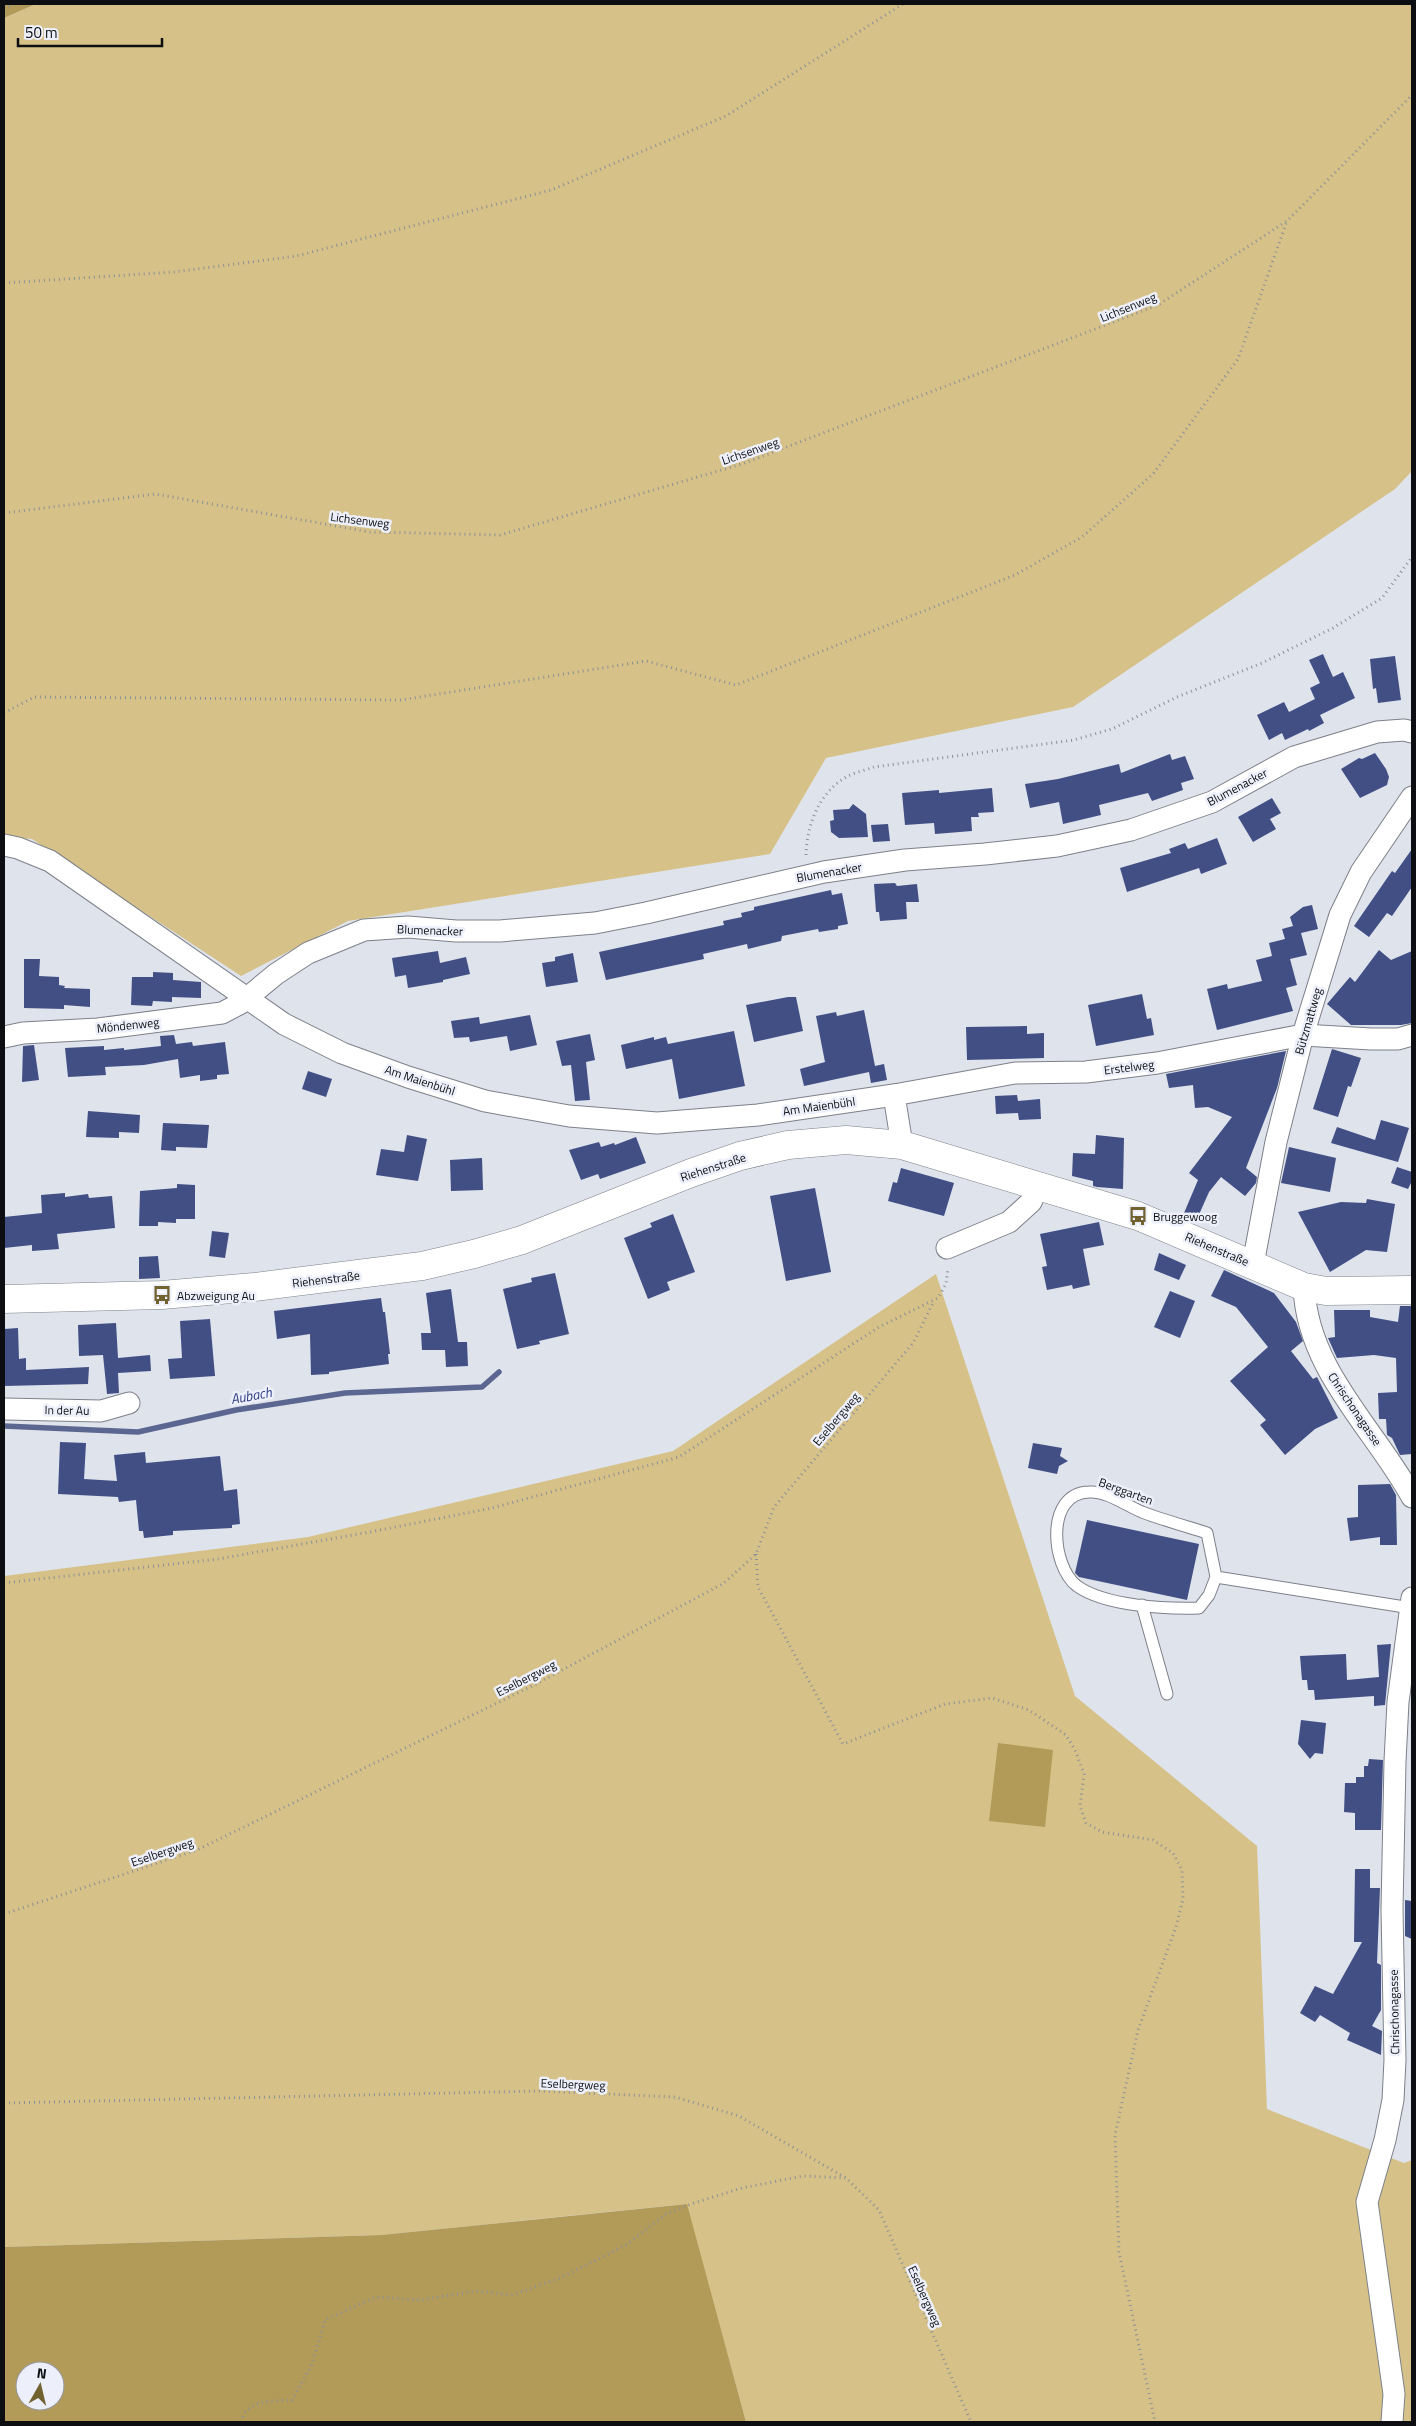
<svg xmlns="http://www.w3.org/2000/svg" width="1416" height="2426" font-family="'Titillium Web',sans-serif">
<rect width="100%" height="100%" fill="#dfe3ec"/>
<!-- green -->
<g fill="#d6c288">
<path d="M36 4H1412V471L1395 489 1073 707 826 758 770 854 348 921 241 976 32 839 4 837V18Z"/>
<path d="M936 1274 1075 1696 1257 1846 1267 2109 1404 2163 1412 2160V2422H746L686 2204 381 2235 4 2247V1576L308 1537 673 1451Z"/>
</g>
<!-- forest -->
<g fill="#b29b59" fill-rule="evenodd">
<path d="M4 4H36L4 18Z"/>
<path d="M998 1743 1053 1750 1045 1827 989 1821Z"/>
<path d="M687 2204 746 2422H4V2247L381 2235ZM25 2371H55V2401H25Z"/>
</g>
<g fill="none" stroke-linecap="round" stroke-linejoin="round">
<!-- stream -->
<path stroke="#5b6791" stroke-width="5.5" d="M4 1426 138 1432 236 1410 345 1393 482 1387 499 1372"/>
</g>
<!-- building -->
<g fill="#414f85">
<path d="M1323 654 1333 677 1343 672 1355 698 1320 715 1324 723 1309 731 1308 729 1285 740 1282 733 1269 740 1257 715 1284 702 1289 712 1315 699 1310 688 1320 683 1309 660Z"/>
<path d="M1395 656 1401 700 1378 703 1376 688 1373 689 1370 659Z"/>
<path d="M1375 753 1386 769 1389 777 1387 785 1360 798 1341 769 1359 758 1362 759Z"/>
<path d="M1170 754 1172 760 1185 756 1194 779 1181 783 1183 790 1152 801 1148 793 1099 805 1101 815 1063 824 1059 802 1030 808 1025 784 1058 779 1119 764 1121 773Z"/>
<path d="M992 788 994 812 978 813 979 817H971L972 831 935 834 934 823 905 825 902 793 939 790V793Z"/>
<path d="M1272 798 1281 813 1270 819 1276 829 1253 842 1238 817Z"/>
<path d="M853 804 866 814 868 837 839 838 831 832 830 821 834 820 833 810 849 809Z"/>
<path d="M888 824 890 841 873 842 871 825Z"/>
<path d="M1217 838 1227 864 1201 874 1199 868 1127 892 1120 868 1171 853 1169 849 1185 843 1188 849Z"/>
<path d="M1412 849V887L1392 916 1387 913 1369 937 1354 926 1392 871 1395 873Z"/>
<path d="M895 883 897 886 917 884 919 902H906L907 919 880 921 879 912H876L874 884Z"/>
<path d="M831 890 832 895 842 893 848 924 838 926V929L819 932 818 929 782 936 781 941 748 949 747 944 703 954 704 959 606 980 599 952 724 925 723 921 742 917 741 913 754 910V907Z"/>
<path d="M1312 905 1318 929 1301 933 1307 955 1290 959 1297 985 1286 988 1293 1011 1217 1030 1207 989 1227 984 1228 989 1262 981 1256 960 1272 956 1269 943 1285 939 1282 929 1293 926 1290 917 1303 907Z"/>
<path d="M1379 950 1391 960 1412 951V1023L1401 1025H1351L1327 1004 1350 977 1355 982Z"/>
<path d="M438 951 440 963 466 957 470 974 443 980V982L408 988 406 975 395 977 392 958Z"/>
<path d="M573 953 578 982 546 987 542 963 555 961V957Z"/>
<path d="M24 959H40L39 976 59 977V985L65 986 64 988 90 989V1007L64 1005V1009L24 1008Z"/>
<path d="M153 972 173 973V980L201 982V998L172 997V1002L153 1001 152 1006 131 1005 132 977H153Z"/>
<path d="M1142 994 1147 1019 1151 1018 1154 1035 1096 1046 1088 1005Z"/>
<path d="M788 997H796L803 1031 754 1042 746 1005Z"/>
<path d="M864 1010 875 1066 884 1064 887 1080 871 1083 869 1072 804 1086 800 1069 825 1062 816 1016 836 1012 837 1016Z"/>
<path d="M530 1015 537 1045 510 1051 507 1036 470 1042 469 1037 454 1038 451 1021 479 1017 480 1024Z"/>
<path d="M1027 1026V1034L1044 1033V1058L967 1060 966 1027Z"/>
<path d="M734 1031 745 1086 679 1099 672 1059 626 1069 621 1045 654 1037V1040L666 1037 668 1044Z"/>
<path d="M590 1034 595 1060 586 1062 590 1100 575 1101 571 1065 562 1066 556 1041Z"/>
<path d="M174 1035 176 1044 192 1042 193 1046 225 1042 229 1074 217 1075V1079L200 1081V1075L180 1078 178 1059 144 1065 105 1067 106 1075 68 1077 65 1048 104 1046V1050L124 1048V1050L161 1046 160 1036Z"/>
<path d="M34 1045 39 1080 22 1082 23 1046Z"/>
<path d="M1332 1049 1361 1058 1351 1087 1348 1086 1338 1117 1313 1109Z"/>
<path d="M1286 1051 1277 1088 1246 1168 1257 1177 1256 1183 1245 1196 1221 1177 1209 1192 1197 1219 1184 1213 1198 1180 1189 1173 1232 1117 1208 1107 1195 1108 1193 1085 1169 1088 1166 1074Z"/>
<path d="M308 1071 332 1079 326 1097 302 1089Z"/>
<path d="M1017 1095 1018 1101 1040 1099 1041 1119 1019 1120 1018 1113 996 1114 995 1096Z"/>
<path d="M88 1111 140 1115 139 1133 119 1132V1138L86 1137Z"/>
<path d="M1381 1120 1409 1128 1398 1162 1331 1143 1337 1127 1375 1140Z"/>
<path d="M163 1123 209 1125 207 1148 176 1147V1151L161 1150Z"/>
<path d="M407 1135 427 1139 418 1181 376 1175 381 1149 404 1152Z"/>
<path d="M1096 1135 1124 1138 1123 1189 1097 1187 1093 1186V1181L1072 1176 1073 1153 1095 1154Z"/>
<path d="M636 1137 646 1163 600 1179 598 1174 581 1180 569 1150 599 1142 601 1147 614 1143 615 1145Z"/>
<path d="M1289 1147 1336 1158 1330 1192 1281 1183Z"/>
<path d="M482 1158 483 1190 451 1191 450 1160Z"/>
<path d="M1397 1167 1412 1172V1181L1408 1189 1391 1183Z"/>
<path d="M901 1168 954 1183 944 1216 888 1201 893 1182 897 1183Z"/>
<path d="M177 1184 195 1185V1219H176V1223L158 1222V1226H139L140 1191 177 1188Z"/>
<path d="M815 1188 831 1272 786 1281 770 1196Z"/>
<path d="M65 1193V1197L88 1194 89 1198 112 1196 115 1228 57 1234 59 1249 32 1251V1245L4 1248V1217L42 1213 41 1195Z"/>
<path d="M1367 1199 1395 1204 1387 1252 1366 1250 1330 1272 1298 1212 1341 1202 1366 1203Z"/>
<path d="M673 1214 695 1272 667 1282 670 1290 648 1299 624 1238 652 1227 650 1223Z"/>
<path d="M1099 1222 1104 1245 1083 1249 1090 1285 1073 1289 1072 1285 1047 1290 1042 1267 1047 1266 1040 1234Z"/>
<path d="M212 1231 229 1233 225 1258 209 1256Z"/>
<path d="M1159 1253 1186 1265 1179 1280 1154 1270Z"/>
<path d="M158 1256 160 1278 139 1279V1257Z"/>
<path d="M1224 1270 1274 1293 1296 1322 1303 1341 1291 1351 1313 1379 1317 1377 1338 1418 1315 1429 1285 1455 1260 1425 1266 1420 1230 1381 1268 1347 1236 1307 1211 1296Z"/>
<path d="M555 1273 569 1334 539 1341 540 1344 517 1349 503 1289 532 1282 531 1278Z"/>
<path d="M451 1289 458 1342H467L468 1366 446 1367 445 1350H422L421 1333H431L426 1293Z"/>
<path d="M1170 1291 1195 1301 1180 1338 1154 1327Z"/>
<path d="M381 1298 383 1312H385L390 1354H388L389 1364 329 1372V1374L311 1375 310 1334 277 1339 274 1311Z"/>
<path d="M1400 1306H1412V1454L1400 1455 1392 1438 1387 1435 1386 1419H1379L1378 1393 1397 1392 1396 1358 1374 1355 1337 1358 1328 1338 1335 1337 1334 1310H1370V1317L1398 1322Z"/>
<path d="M210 1319 215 1376 170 1379 168 1359 182 1358 180 1321Z"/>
<path d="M116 1323 118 1358 150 1355 151 1371 118 1373 119 1393 107 1394 103 1355 79 1356 78 1325Z"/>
<path d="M18 1328 19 1359 26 1358V1370L89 1367 88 1384 4 1386V1329Z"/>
<path d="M60 1442 86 1443 84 1479 117 1481 114 1455 145 1452 146 1463 220 1456 224 1491 237 1489 240 1524 232 1525V1528L173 1531V1535L144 1538 143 1531H139L136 1500 119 1502 118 1497 58 1494Z"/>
<path d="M1033 1443 1062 1448 1060 1456 1068 1461 1059 1466 1057 1474 1028 1468Z"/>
<path d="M1390 1484 1396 1495 1397 1545H1380V1537L1350 1541 1347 1518 1358 1517V1485Z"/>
<path d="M1087 1520 1199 1544 1187 1600 1079 1577 1075 1573Z"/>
<path d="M1391 1644 1385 1705 1374 1706V1696L1315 1700 1314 1690H1308L1307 1680H1302L1300 1656 1346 1654 1347 1680 1379 1677 1377 1645Z"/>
<path d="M1301 1720 1326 1723 1323 1754 1315 1753 1310 1759 1298 1744Z"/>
<path d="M1369 1759 1383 1760 1381 1830H1355V1813L1344 1812 1345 1783H1356V1777H1364V1766H1368Z"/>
<path d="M1355 1869H1370V1888H1380L1377 1963 1381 1965V2010L1372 2026 1382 2031 1381 2055 1347 2040 1350 2033 1320 2015 1315 2022 1300 2013 1315 1986 1333 1994 1362 1942H1354Z"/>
<path d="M1405 1900 1412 1901V1939L1405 1936Z"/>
</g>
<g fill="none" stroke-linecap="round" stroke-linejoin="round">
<!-- lane casing -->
<g stroke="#7d8089" stroke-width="13">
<g id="lane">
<path d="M1216 1577 1207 1533C1185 1526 1163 1520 1142 1512 1125 1505 1107 1491 1089 1492 1045 1493 1051 1566 1077 1586 1105 1606 1165 1609 1199 1608L1209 1595 1216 1577 1411 1608"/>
<path d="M1142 1605 1167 1694"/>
</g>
</g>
<!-- street casing -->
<g stroke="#7d8089" stroke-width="23">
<g id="street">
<path d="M4 845 18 848 50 861 284 1024 342 1053 408 1077 485 1101 569 1116 657 1123 758 1115 894 1095 1015 1073 1086 1072 1157 1063 1303 1035 1371 1039H1398L1412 1035"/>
<path d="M4 1037 23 1033 98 1029 222 1013 241 1003 276 974 308 953 364 930 408 927 456 931H500L595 923 646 913 824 872 905 860 985 854 1057 846 1131 830 1212 802 1294 757 1377 732 1404 730 1412 732"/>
<path d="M894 1095 902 1145"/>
<path d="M947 1248 1009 1222 1031 1202 1039 1185"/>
<path d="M1253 1264 1276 1142 1303 1035 1340 915 1361 872 1412 797"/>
<path d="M1304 1287C1307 1370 1375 1429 1412 1497"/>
<path d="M4 1409 101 1411 129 1403"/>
<path d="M1392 2422 1394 2394 1367 2202 1385 2140 1393 2100 1395 2060 1392 1910 1395 1761 1398 1702 1412 1598"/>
</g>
</g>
<!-- secondary casing -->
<g stroke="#7d8089" stroke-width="29">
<path id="secondary" d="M4 1299 162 1295 254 1287 422 1266 474 1254 522 1240 691 1173 740 1156 788 1145 846 1140 902 1145 1138 1216 1304 1287 1326 1291 1412 1290"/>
</g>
<!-- path -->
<g stroke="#8d9097" stroke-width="3" stroke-dasharray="1 4" stroke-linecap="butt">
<path d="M4 9 15 4"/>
<path d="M4 283 174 272 296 256 551 190 726 116 903 4"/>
<path d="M4 513 155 494 370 532 500 535 742 464 1158 305 1287 221 1412 95"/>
<path d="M4 713 34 697 401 700 646 661 736 685 1015 575 1082 537 1153 474 1238 359 1287 221"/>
<path d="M806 855C807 824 819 792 848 776 856 772 866 770 874 767L1074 740 1112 729 1177 697 1262 663 1333 628 1382 598 1412 557"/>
<path d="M756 1554 758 1587 843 1744 945 1704 992 1698 1029 1710 1066 1735 1076 1752 1084 1774 1080 1806 1086 1823 1102 1832 1153 1840 1173 1853 1182 1870 1183 1899 1176 1927 1138 2030 1115 2135 1119 2252 1155 2422"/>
<path d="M4 1583 218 1559 370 1532 492 1508 679 1457 879 1327 938 1298 946 1284 948 1268"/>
<path d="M4 1914 197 1850 538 1683 724 1583 756 1554 774 1507 913 1343 934 1301"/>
<path d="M4 2103 540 2091 675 2097 739 2116 846 2178 879 2210 971 2422"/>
<path d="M241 2422C246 2399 273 2401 292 2400L312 2364 325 2320 376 2297 420 2300 477 2291 512 2295 560 2278 626 2245 666 2214 694 2203 742 2188 803 2176 845 2178"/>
</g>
<!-- lane -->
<use href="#lane" stroke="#fff" stroke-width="11"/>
<!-- street -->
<use href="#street" stroke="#fff" stroke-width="21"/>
<!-- secondary -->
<use href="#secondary" stroke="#fff" stroke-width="28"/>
</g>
<!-- icons -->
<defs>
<g id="bus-bare" transform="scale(1.5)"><path d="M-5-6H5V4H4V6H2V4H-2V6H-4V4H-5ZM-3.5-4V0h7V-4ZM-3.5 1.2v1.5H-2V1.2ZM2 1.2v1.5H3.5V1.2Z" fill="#72622f" stroke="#edf0fa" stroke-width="2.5" paint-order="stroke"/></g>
</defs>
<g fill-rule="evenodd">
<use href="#bus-bare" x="1138" y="1216"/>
<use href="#bus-bare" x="162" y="1295"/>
</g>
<g text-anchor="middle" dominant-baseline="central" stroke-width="5" stroke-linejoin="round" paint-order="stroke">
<!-- street labels -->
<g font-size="12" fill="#0d0e12" stroke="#edf0fa">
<text transform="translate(1128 307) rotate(-22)">Lichsenweg</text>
<text transform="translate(750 451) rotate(-19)">Lichsenweg</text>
<text transform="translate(360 520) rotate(7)">Lichsenweg</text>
<text transform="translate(1237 787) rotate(-28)">Blumenacker</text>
<text transform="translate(829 872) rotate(-10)">Blumenacker</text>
<text transform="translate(430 930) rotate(2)">Blumenacker</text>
<text transform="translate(1308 1021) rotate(-74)">Bützmattweg</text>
<text transform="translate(128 1025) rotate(-6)">Möndenweg</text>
<text transform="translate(1129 1067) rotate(-7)">Erstelweg</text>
<text transform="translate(420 1080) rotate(18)">Am Maienbühl</text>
<text transform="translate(819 1106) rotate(-8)">Am Maienbühl</text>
<text transform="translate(713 1167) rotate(-18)">Riehenstraße</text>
<text transform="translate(1217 1249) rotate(23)">Riehenstraße</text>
<text transform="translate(326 1279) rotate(-7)">Riehenstraße</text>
<text transform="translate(1355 1409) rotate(56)">Chrischonagasse</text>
<text transform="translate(67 1410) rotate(1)">In der Au</text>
<text transform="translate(836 1419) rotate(-50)">Eselbergweg</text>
<text transform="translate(1126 1491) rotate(20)">Berggarten</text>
<text transform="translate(526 1678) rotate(-27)">Eselbergweg</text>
<text transform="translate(162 1852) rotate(-19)">Eselbergweg</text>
<text transform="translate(1394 2012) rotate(-91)">Chrischonagasse</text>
<text transform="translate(573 2084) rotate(2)">Eselbergweg</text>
<text transform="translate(925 2296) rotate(66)">Eselbergweg</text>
</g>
<!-- poi labels -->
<g font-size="12" fill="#0d0e12" stroke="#edf0fa" text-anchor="start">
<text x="1153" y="1216">Bruggewoog</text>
<text x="177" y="1295">Abzweigung Au</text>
</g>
<!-- water labels -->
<g font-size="14" font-style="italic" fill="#314087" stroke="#edf0fa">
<text transform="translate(251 1395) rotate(-10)">Aubach</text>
</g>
</g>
<!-- border -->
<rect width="1416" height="2426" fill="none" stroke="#0d0e12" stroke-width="10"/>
<!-- north arrow -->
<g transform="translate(40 2386) rotate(8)"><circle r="24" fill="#edf0fa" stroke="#93969d"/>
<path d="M0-4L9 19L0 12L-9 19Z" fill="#72622f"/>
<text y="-8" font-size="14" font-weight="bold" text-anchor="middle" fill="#0d0e12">N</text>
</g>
<!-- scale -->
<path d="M18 38v8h144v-8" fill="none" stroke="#0d0e12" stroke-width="2.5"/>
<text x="25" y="38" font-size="15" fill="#0d0e12" stroke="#edf0fa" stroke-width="4" paint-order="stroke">50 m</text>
</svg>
